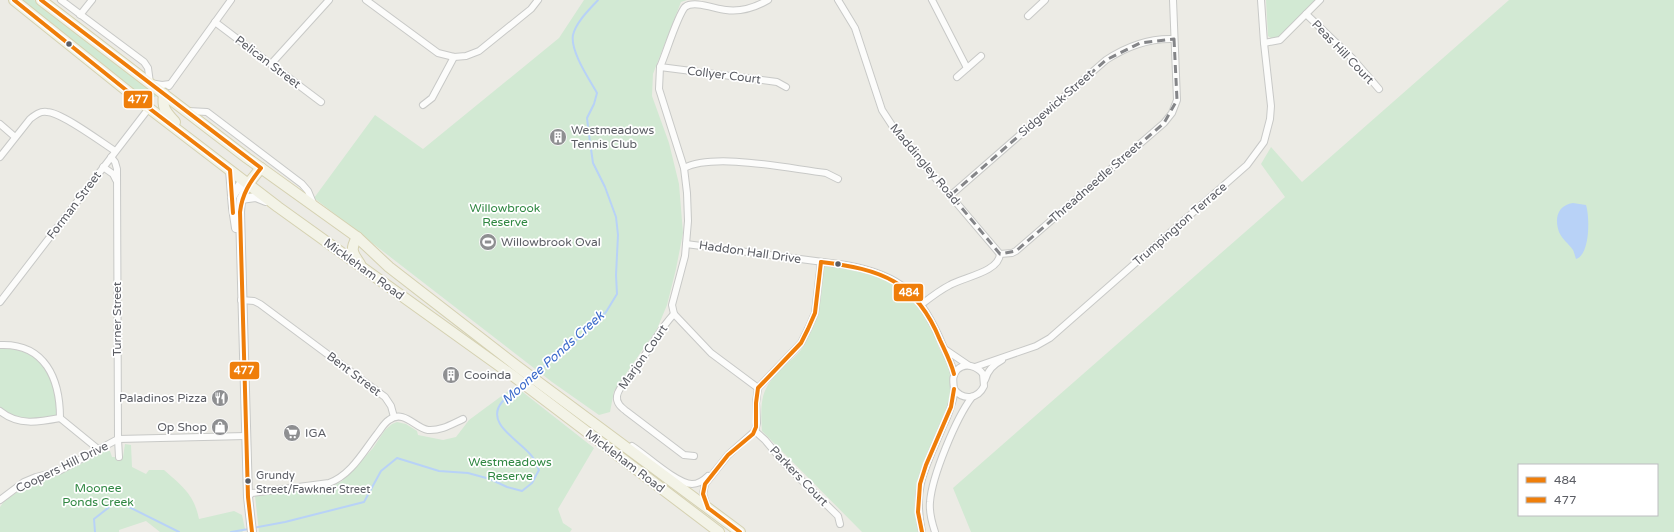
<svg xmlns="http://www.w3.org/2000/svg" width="1674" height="532" font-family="'Varela Round',sans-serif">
<rect width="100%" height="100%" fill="#ecebe5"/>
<!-- green -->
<g fill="#d2e9d3" fill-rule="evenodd">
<path d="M20 0H34L157 93V96L149 99 144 98Z"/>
<path d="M584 0H687L681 2 653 74 652 96 669 143 679 184 683 233 676 269 667 305 657 329 614 391 610 412 599 415 552 382 314 198 375 115 423 149 559 38Z"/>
<path d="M1266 0H1317L1280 38 1274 40 1268 36Z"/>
<path d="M1509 0H1674V532H971L953 488 1285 197 1261 164 1271 147 1302 182ZM1519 465H1657V515H1519Z"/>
<path d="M824 266C867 271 906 279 929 322 934 331 936 340 940 350 942 355 947 360 949 366 952 377 952 397 949 408 940 436 923 461 916 490 913 503 916 518 918 532H862L762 431C760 398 761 388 785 365 792 359 800 353 804 345 821 317 821 297 824 266Z"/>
<path d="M0 347C31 351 44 358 55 388 57 396 59 408 56 415 35 422 19 420 0 409Z"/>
<path d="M515 386 594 448 558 509 563 523 572 529 570 532H259L255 496 333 486 342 481 354 469 373 448 385 430 392 424 397 422 406 424 417 431 418 435 443 440 456 437 469 420Z"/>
<path d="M125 444 131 445 132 467 146 474 149 470H164C182 486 194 494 199 519L234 511 242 515 245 529 242 532H160L146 521 119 530V532H0V507L5 500 36 480 58 475 79 465 101 451H110L112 457H123Z"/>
</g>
<!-- water -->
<path fill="#b8d2f7" d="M1573 203 1586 205C1590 217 1590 255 1576 259 1575 256 1574 252 1573 250 1569 244 1562 239 1559 232 1554 218 1558 205 1573 203Z"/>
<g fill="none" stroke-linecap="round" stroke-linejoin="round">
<!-- stream -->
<g stroke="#b8d2f7" stroke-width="2">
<path d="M534 375 592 327 606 312 617 294 616 275 618 235 616 217 605 187 593 163 589 135 587 118 594 104 597 93C589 79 570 51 573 35 576 22 589 10 598 0"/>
<path d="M253 528 285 522 364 502 381 471 397 458 439 471 468 473 490 479 507 487 522 491 532 483 539 470C537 467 536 462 534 459 524 442 483 425 502 402 507 396 515 391 521 386"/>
<path d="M95 532 94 519 117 501 179 532"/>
<path d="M231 532 249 529"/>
</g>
<!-- minor casing -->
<g stroke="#c8c9c7" stroke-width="8">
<g id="minor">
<path d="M61 0 144 62 148 68 150 83 162 85 170 84"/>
<path d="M366 0 438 53 454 57 466 56 479 51 531 9 538 0"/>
<path d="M838 0 855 28 882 110 897 133 1000 254"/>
<path d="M932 0 967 68"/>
<path d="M1306 14 1353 59 1379 89"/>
<path d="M80 15 92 0"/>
<path d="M1028 16 1045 0"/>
<path d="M215 22 321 102"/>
<path d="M1264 43 1280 40 1320 0"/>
<path d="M271 64 329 0"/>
<path d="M660 67 777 82 786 87"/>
<path d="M957 77 981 56"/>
<path d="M169 86 231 0"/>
<path d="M423 105 432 98 454 57"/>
<path d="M188 111 207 112 302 184 308 191 313 203"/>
<path d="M0 124 15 137"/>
<path d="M0 157 30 119C35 115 40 111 47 112 61 112 101 142 115 151"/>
<path d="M111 157 115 162 117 169 118 439 119 457"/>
<path d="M103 167 113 174 116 180"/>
<path d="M684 168C715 152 790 169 826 173L838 179"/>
<path d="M951 195 1106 60C1127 46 1148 38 1174 39"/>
<path d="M686 244 846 265C902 275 922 295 943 346 947 356 952 363 954 374"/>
<path d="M1000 254 1012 253 1016 251 1164 123 1172 113 1177 100 1173 0"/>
<path d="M241 300 254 301 260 304 385 397 391 406 394 417"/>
<path d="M0 302 149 108"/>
<path d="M922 304C931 297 940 290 950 285 964 277 999 272 1000 254"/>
<path d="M674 314C657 332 646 356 631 375 626 381 618 388 617 396 616 403 621 407 626 411L684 455 694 456"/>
<path d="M0 345C45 343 60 379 60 418"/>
<path d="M946 350 968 365"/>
<path d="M975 367 1036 346 1050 338 1247 165 1264 142 1270 119 1271 106 1264 43 1261 0"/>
<path d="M985 380C988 370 993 365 1002 360"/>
<path d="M758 388 711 353 674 314 672 305 685 256 688 221 687 193 684 168 659 89 660 67C666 54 677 16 685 7 694 0 715 9 726 10 741 12 756 7 768 0"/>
<path d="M0 411C18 426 39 422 60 418"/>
<path d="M60 418 98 449"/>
<path d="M755 431 765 440 786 465 838 516 840 524"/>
<path d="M632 446C646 455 677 484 692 484 698 484 704 480 708 476"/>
<path d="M248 497 252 493 329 483C351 475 363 452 377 434 381 429 384 423 389 420 404 409 415 428 428 430 441 431 452 424 463 419"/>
<path d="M0 500 24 482 36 477 59 471 118 439 246 436"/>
<path d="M707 506 703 494 705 484 728 455 755 431 757 423 756 403 758 388 801 343 808 329 815 313 821 262"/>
<path d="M922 532C913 488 924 471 941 431 944 423 949 415 951 406 953 401 954 395 954 391 954 383 951 377 957 370 965 362 977 366 983 374L984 386C978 399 963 401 954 389"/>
<path d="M935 532C932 523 929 512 930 502 932 476 956 418 972 397"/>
</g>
</g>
<!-- tertiary casing -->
<g stroke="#c8c9c7" stroke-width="10">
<g id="tertiary">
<path d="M230 170 233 208 236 228"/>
<path d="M248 184 241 199 240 212 248 497 252 532"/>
<path d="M232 197 243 180"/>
<path d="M241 199 256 197 266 201"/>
</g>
</g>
<!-- primary casing -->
<g stroke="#d5d1b1" stroke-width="12">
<g id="primary">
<path d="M14 0 141 102 278 207 512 375 719 532"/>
<path d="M41 0 247 158 357 237 389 267 518 367 740 532"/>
<path d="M164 94C162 108 165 111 175 122"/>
<path d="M248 184 261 168"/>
<path d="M357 237C350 250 352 252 360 264"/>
</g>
</g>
<!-- minor -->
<use href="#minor" stroke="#fcfcfb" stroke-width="6"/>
<!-- tertiary -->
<use href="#tertiary" stroke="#fcfcfb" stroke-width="8"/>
<!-- primary -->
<use href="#primary" stroke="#f3f3e7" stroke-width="10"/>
<!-- bus-1 casing -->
<g stroke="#fff" stroke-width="7">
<g id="bus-1">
<path d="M821 262C881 269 916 281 940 340 945 351 951 362 954 374"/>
<path d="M708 508 703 494 705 484 728 455 753 434 756 427V403L758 388 801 343 808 329 815 313 821 262"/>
<path d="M708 508 740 532"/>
<path d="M922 532 918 512 920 484 926 465 951 407 954 389"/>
</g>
</g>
<!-- bus-2 casing -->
<g stroke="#fff" stroke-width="7">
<g id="bus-2">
<path d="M14 0 141 102 230 170 233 213"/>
<path d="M41 0 261 168C250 182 242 194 240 212L248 497 252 532"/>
</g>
</g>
<!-- bus-1 -->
<use href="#bus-1" stroke="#ef7e0a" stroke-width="4"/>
<!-- bus-2 -->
<use href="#bus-2" stroke="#ef7e0a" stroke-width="4"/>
</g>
<!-- marked area -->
<path fill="none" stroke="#848588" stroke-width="3" stroke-dasharray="8 5" stroke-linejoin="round" d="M1174 39 1177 100 1164 123 1016 251 1000 254 951 195 1106 60 1140 43Z"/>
<!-- icons -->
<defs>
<g id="building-disc" transform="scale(0.9)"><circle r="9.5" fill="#8e8f91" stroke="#fff"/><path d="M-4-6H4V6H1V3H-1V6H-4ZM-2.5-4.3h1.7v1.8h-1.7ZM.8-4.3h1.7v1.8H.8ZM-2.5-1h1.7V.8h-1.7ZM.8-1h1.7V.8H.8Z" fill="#fff"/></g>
<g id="stadium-disc" transform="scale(0.9)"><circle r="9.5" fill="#8e8f91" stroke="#fff"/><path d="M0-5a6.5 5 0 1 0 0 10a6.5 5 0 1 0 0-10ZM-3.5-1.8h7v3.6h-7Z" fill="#fff"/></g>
<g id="restaurant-disc" transform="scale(0.9)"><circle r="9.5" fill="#8e8f91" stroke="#fff"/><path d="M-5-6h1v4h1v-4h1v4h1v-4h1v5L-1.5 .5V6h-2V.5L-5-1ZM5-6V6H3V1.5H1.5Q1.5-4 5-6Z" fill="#fff"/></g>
<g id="shop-disc" transform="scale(0.9)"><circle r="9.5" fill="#8e8f91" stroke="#fff"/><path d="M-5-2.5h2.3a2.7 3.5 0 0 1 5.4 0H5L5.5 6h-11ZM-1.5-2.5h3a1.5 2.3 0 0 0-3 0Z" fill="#fff"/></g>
<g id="supermarket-disc" transform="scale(0.9)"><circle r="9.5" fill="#8e8f91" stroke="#fff"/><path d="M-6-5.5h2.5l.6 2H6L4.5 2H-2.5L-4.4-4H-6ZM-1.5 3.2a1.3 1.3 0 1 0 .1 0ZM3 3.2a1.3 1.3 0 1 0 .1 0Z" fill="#fff"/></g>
</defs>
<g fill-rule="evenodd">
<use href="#building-disc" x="558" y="137"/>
<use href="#stadium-disc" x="488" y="242"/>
<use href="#building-disc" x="451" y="375"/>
<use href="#restaurant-disc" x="220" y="398"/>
<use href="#shop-disc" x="220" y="427"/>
<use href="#supermarket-disc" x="292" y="433"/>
</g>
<!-- markers -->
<g fill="#5b5d64" stroke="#fff" stroke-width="1.5">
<circle cx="69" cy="44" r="3.5"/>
<circle cx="838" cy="264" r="3.5"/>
<circle cx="248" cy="481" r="3.5"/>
</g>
<g text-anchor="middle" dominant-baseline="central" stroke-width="3.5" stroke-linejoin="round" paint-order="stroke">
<!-- bus labels -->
<g font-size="11" fill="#5b5d64" stroke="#fff" text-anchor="start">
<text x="256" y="475">Grundy<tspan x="256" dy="14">Street/Fawkner Street</tspan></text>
</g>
<!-- street labels -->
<g font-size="12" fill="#5b5d64" stroke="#fff">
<text transform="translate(1343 52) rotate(46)">Peas Hill Court</text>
<text transform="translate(268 62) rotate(37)">Pelican Street</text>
<text transform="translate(724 75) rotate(7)">Collyer Court</text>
<text transform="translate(1056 103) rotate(-41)">Sidgewick Street</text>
<text transform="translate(925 164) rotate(50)">Maddingley Road</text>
<text transform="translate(1095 182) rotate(-41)">Threadneedle Street</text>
<text transform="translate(74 205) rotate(-53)">Forman Street</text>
<text transform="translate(1180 224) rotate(-41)">Trumpington Terrace</text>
<text transform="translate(750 252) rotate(8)">Haddon Hall Drive</text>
<text transform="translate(364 269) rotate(36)">Mickleham Road</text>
<text transform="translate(117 319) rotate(-90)">Turner Street</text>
<text transform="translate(643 357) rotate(-55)">Marjon Court</text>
<text transform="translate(354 374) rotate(37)">Bent Street</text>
<text transform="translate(625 461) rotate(37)">Mickleham Road</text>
<text transform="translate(62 467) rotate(-26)">Coopers Hill Drive</text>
<text transform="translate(799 476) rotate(46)">Parkers Court</text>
</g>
<!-- poi labels -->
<g font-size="12" fill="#5b5d64" stroke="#fff" text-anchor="start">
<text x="571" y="130">Westmeadows<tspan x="571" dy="14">Tennis Club</tspan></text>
<text x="501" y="242">Willowbrook Oval</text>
<text x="464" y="375">Cooinda</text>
<text x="207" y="398" text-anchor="end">Paladinos Pizza</text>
<text x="207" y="427" text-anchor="end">Op Shop</text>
<text x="305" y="433">IGA</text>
</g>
<!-- park labels -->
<g font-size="12" fill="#2f8741" stroke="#fff">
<text x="505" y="208">Willowbrook<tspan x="505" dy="14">Reserve</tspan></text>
<text x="510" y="462">Westmeadows<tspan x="510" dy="14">Reserve</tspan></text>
<text x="98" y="488">Moonee<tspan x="98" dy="14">Ponds Creek</tspan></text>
</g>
<!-- water labels -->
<g font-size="13" font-style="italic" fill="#3c6bcb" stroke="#fff">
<text transform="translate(553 358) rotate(-42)">Moonee Ponds Creek</text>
</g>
</g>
<g stroke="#fff" stroke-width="1.5">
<rect x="123" y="90" width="30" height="19" rx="4" fill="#ef7e0a"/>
<rect x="893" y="283" width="31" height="19" rx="4" fill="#ef7e0a"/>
<rect x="229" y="361" width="31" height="19" rx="4" fill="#ef7e0a"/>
</g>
<g font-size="11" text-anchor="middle" font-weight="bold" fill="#fff">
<text x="138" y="103">477</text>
<text x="909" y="296">484</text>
<text x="244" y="374">477</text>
</g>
<!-- legend -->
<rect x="1518" y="464" width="140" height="52" fill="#ffffff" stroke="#bdbec1"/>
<rect x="1526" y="477" width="20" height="6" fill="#ef7e0a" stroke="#bdbec1"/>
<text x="1554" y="484" font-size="12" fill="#5b5d64">484</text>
<rect x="1526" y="497" width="20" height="6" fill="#ef7e0a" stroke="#bdbec1"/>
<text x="1554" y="504" font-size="12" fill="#5b5d64">477</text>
</svg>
